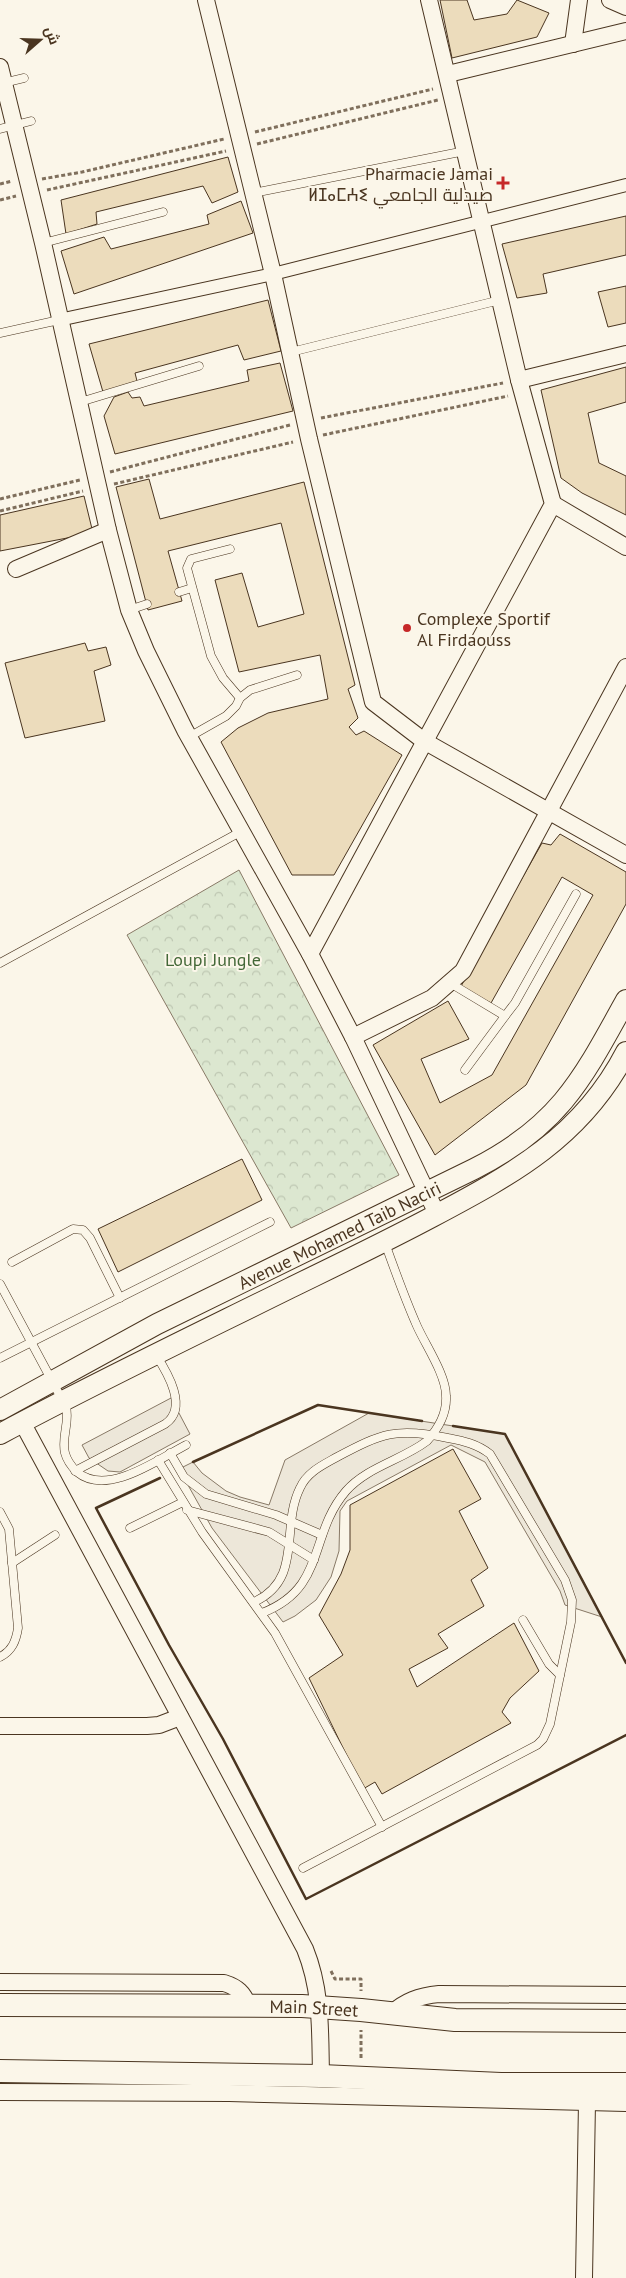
<svg xmlns="http://www.w3.org/2000/svg" width="626" height="2278" font-family="'PT Sans',Cairo,'Noto Sans Tifinagh',sans-serif">
<defs>
<pattern id="forest-crowns" width="20" height="18" patternUnits="userSpaceOnUse" patternTransform="scale(1.25)"><rect width="20" height="18" fill="#dce7d0"/><path d="M2 6a3 3 0 1 1 6 0M12 15a3 3 0 1 1 6 0" fill="none" stroke="#bec7b2"/></pattern>
</defs>
<rect width="100%" height="100%" fill="#fbf6e9"/>
<!-- forest -->
<path fill="url(#forest-crowns)" stroke="#887966" d="M239 870 399 1175 291 1228 127 935Z"/>
<!-- parking -->
<g fill="#ede7d9" stroke="#887966">
<path d="M171 1398 190 1434 120 1472 108 1471 89 1458 82 1445Z"/>
<path d="M369 1413 505 1434 602 1617 565 1605 560 1591 485 1462 451 1445 347 1501 340 1511 339 1551 331 1577 316 1600 295 1616 283 1622 212 1528 179 1469 193 1462 202 1473 226 1491 240 1497 269 1505 285 1460Z"/>
</g>
<!-- building -->
<g fill="#ecdcbc" stroke="#4a3520">
<path d="M440 0H467L474 20 507 14 517 0 549 13 537 37 452 58Z"/>
<path d="M228 157 238 192 212 203 203 186 96 212 97 224 66 234 61 200Z"/>
<path d="M241 201 253 233 74 294 61 251 104 237 111 249 209 224 207 215Z"/>
<path d="M626 216V255L543 274 547 293 517 298 502 244Z"/>
<path d="M626 286V323L608 327 598 292Z"/>
<path d="M268 300 281 351 244 360 238 345 135 373 137 381 103 392 89 344Z"/>
<path d="M280 363 293 411 115 454 104 416 114 397 128 392 132 398 140 397 144 406 249 381 247 370Z"/>
<path d="M626 367V402L588 413 599 463 626 476V515L582 493 561 478 541 390Z"/>
<path d="M149 479 160 519 304 482 355 685 348 689 358 718 349 727 356 735 364 731 402 755 334 875H292L221 742 238 728 268 713 328 699 320 655 239 672 215 580 242 573 258 627 304 614 281 523 168 551 182 601 148 610 116 487Z"/>
<path d="M84 496 93 533 0 551V515Z"/>
<path d="M85 643 88 651 106 647 111 665 94 671 105 721 25 738 5 663Z"/>
<path d="M560 834 626 872V904L526 1085 435 1155 373 1045 448 1001 469 1039 421 1059 440 1103 492 1075 593 895 562 877 491 1003 460 988 542 843 551 845Z"/>
<path d="M242 1159 262 1200 118 1272 98 1229Z"/>
<path d="M453 1449 481 1499 459 1511 488 1568 471 1580 484 1606 438 1634 448 1648 409 1669 417 1687 514 1623 539 1671 510 1698 502 1712 511 1723 382 1794 375 1782 363 1789 309 1678 343 1655 319 1615 341 1574 350 1550V1505Z"/>
</g>
<g fill="none" stroke-linecap="round" stroke-linejoin="round">
<!-- service casing -->
<g stroke="#4a3520" stroke-width="9">
<g id="service">
<path d="M3 83 24 78"/>
<path d="M0 129 31 121"/>
<path d="M253 193 465 151"/>
<path d="M43 243 163 212"/>
<path d="M0 333 59 320"/>
<path d="M291 352 500 300"/>
<path d="M80 402 199 366"/>
<path d="M230 549 191 559 187 568 211 656 223 678 240 698"/>
<path d="M179 592 192 588"/>
<path d="M129 610 147 604"/>
<path d="M189 737 226 716 236 706 240 698 250 690 297 675"/>
<path d="M0 963 242 831"/>
<path d="M450 983 505 1016 515 1003 576 894"/>
<path d="M465 1070 505 1016"/>
<path d="M12 1262 73 1229 83 1230 90 1238 120 1298"/>
<path d="M0 1284 66 1407C70 1423 61 1437 65 1453 67 1461 72 1467 77 1472 107 1497 157 1460 186 1445"/>
<path d="M0 1358 270 1222"/>
<path d="M170 1453 184 1477 206 1494 276 1515 322 1535"/>
<path d="M158 1460 202 1532 275 1633 382 1827"/>
<path d="M75 1471 165 1424C189 1408 167 1372 156 1355"/>
<path d="M187 1510 269 1532 314 1560"/>
<path d="M0 1512 9 1529 18 1628C16 1641 12 1651 0 1657"/>
<path d="M130 1528 183 1502"/>
<path d="M12 1563 55 1535"/>
<path d="M254 1602C304 1579 280 1528 300 1488 307 1472 323 1465 337 1457 382 1433 397 1427 448 1438 464 1441 477 1444 490 1454L565 1580 572 1600 571 1622 550 1724 543 1739 537 1745 303 1868"/>
<path d="M262 1613C327 1588 308 1535 346 1491 367 1467 402 1460 427 1441 438 1429 447 1413 446 1396 446 1375 426 1346 417 1326 405 1299 395 1271 385 1243"/>
<path d="M523 1620 549 1664 560 1675"/>
</g>
</g>
<!-- pedestrian casing -->
<g stroke="#4a3520" stroke-width="14">
<path id="pedestrian" d="M59 320 273 274 626 185"/>
</g>
<!-- minor casing -->
<g stroke="#4a3520" stroke-width="18">
<g id="minor">
<path d="M206 0 273 274 309 439 373 702 424 741 626 855"/>
<path d="M610 0 626 7"/>
<path d="M573 44 579 0"/>
<path d="M0 67 43 243 108 530 129 610 146 651 185 730 310 954 353 1037 437 1214"/>
<path d="M448 74 626 31"/>
<path d="M519 380 626 354"/>
<path d="M553 504 626 547"/>
<path d="M16 569 108 530"/>
<path d="M310 954 553 504 519 380 429 0"/>
<path d="M353 1037 432 998 463 971 626 667"/>
<path d="M22 1422 305 1949C322 1991 320 2032 321 2076"/>
<path d="M0 1726H147L159 1725 180 1717"/>
<path d="M0 1982 224 1983C237 1987 244 1993 248 2006"/>
<path d="M391 2014C405 2001 419 1996 439 1994L626 1995"/>
<path d="M0 2092 229 2093 626 2103"/>
<path d="M584 2278 587 2102"/>
</g>
</g>
<!-- tertiary casing -->
<g stroke="#4a3520" stroke-width="22">
<g id="tertiary">
<path id="s1" d="M0 1410 157 1324 474 1169C559 1126 582 1080 626 1000"/>
<path d="M0 1434C95 1383 193 1336 290 1288 337 1265 385 1242 432 1217 513 1174 582 1137 626 1052"/>
</g>
</g>
<!-- secondary casing -->
<g stroke="#4a3520" stroke-width="24">
<g id="secondary">
<path id="s2" d="M0 2005 302 2006 361 2010 455 2020 626 2021"/>
<path d="M0 2071 321 2076 501 2084H626"/>
</g>
</g>
<!-- path -->
<g stroke="#7f6f5c" stroke-width="3" stroke-dasharray="4 2.5" stroke-linecap="butt">
<path d="M255 132 433 89"/>
<path d="M257 144 438 100"/>
<path d="M42 179 82 172 224 139"/>
<path d="M0 184 12 181"/>
<path d="M47 190 226 151"/>
<path d="M0 200 16 196"/>
<path d="M321 418 503 383"/>
<path d="M323 435 508 396"/>
<path d="M110 472 290 425"/>
<path d="M114 484 293 442"/>
<path d="M0 499 80 480"/>
<path d="M0 511 83 491"/>
<path d="M331 1971 335 1979H361V1991"/>
<path d="M361 2058V2030"/>
</g>
<!-- service -->
<use href="#service" stroke="#fbf6e9" stroke-width="8"/>
<!-- pedestrian -->
<use href="#pedestrian" stroke="#fbf6e9" stroke-width="12"/>
<!-- minor -->
<use href="#minor" stroke="#fbf6e9" stroke-width="16"/>
<!-- tertiary -->
<use href="#tertiary" stroke="#fbf6e9" stroke-width="20"/>
<!-- secondary -->
<use href="#secondary" stroke="#fbf6e9" stroke-width="22"/>
<!-- wall -->
<g stroke="#4a3520" stroke-width="2.5">
<path d="M453 1426 505 1434 626 1663"/>
<path d="M193 1462 318 1405 422 1421"/>
<path d="M160 1478 96 1508 169 1645 223 1739 306 1899 626 1735"/>
</g>
</g>
<!-- markers -->
<g fill="#c62828" stroke="#fbf6e9" stroke-width="2">
<path d="M500.5 175.5h5v5h5v5h-5v5h-5v-5h-5v-5h5z"/>
<circle cx="407" cy="628" r="5"/>
</g>
<g text-anchor="middle" dominant-baseline="central" stroke-width="4" stroke-linejoin="round" paint-order="stroke">
<!-- poi labels -->
<g font-size="18" fill="#4a3520" stroke="#fbf6e9" text-anchor="end">
<text x="493" y="173">Pharmacie Jamai<tspan x="493" dy="21">ⵍⵊⴰⵎⵄⵉ صيدلية الجامعي</tspan></text>
<text x="417" y="618" text-anchor="start">Complexe Sportif<tspan x="417" dy="21">Al Firdaouss</tspan></text>
</g>
<!-- park labels -->
<g font-size="18" fill="#436837" stroke="#fbf6e9">
<text x="213" y="959">Loupi Jungle</text>
</g>
<!-- street labels -->
<g font-size="18" fill="#4a3520" stroke="#fbf6e9">
<text stroke="none"><textPath href="#s1" startOffset="382">Avenue Mohamed Taib Naciri</textPath></text>
<text stroke="none"><textPath href="#s2" startOffset="314">Main Street</textPath></text>
</g>
</g>
<!-- north arrow -->
<g transform="translate(40 40) rotate(70)" stroke="#fbf6e9" stroke-width="4" paint-order="stroke">
<path d="M0-4L9 19L0 12L-9 19Z" fill="#4a3520"/>
<text y="-8" font-size="14" font-weight="bold" text-anchor="middle" fill="#4a3520">ش</text>
</g>
</svg>
